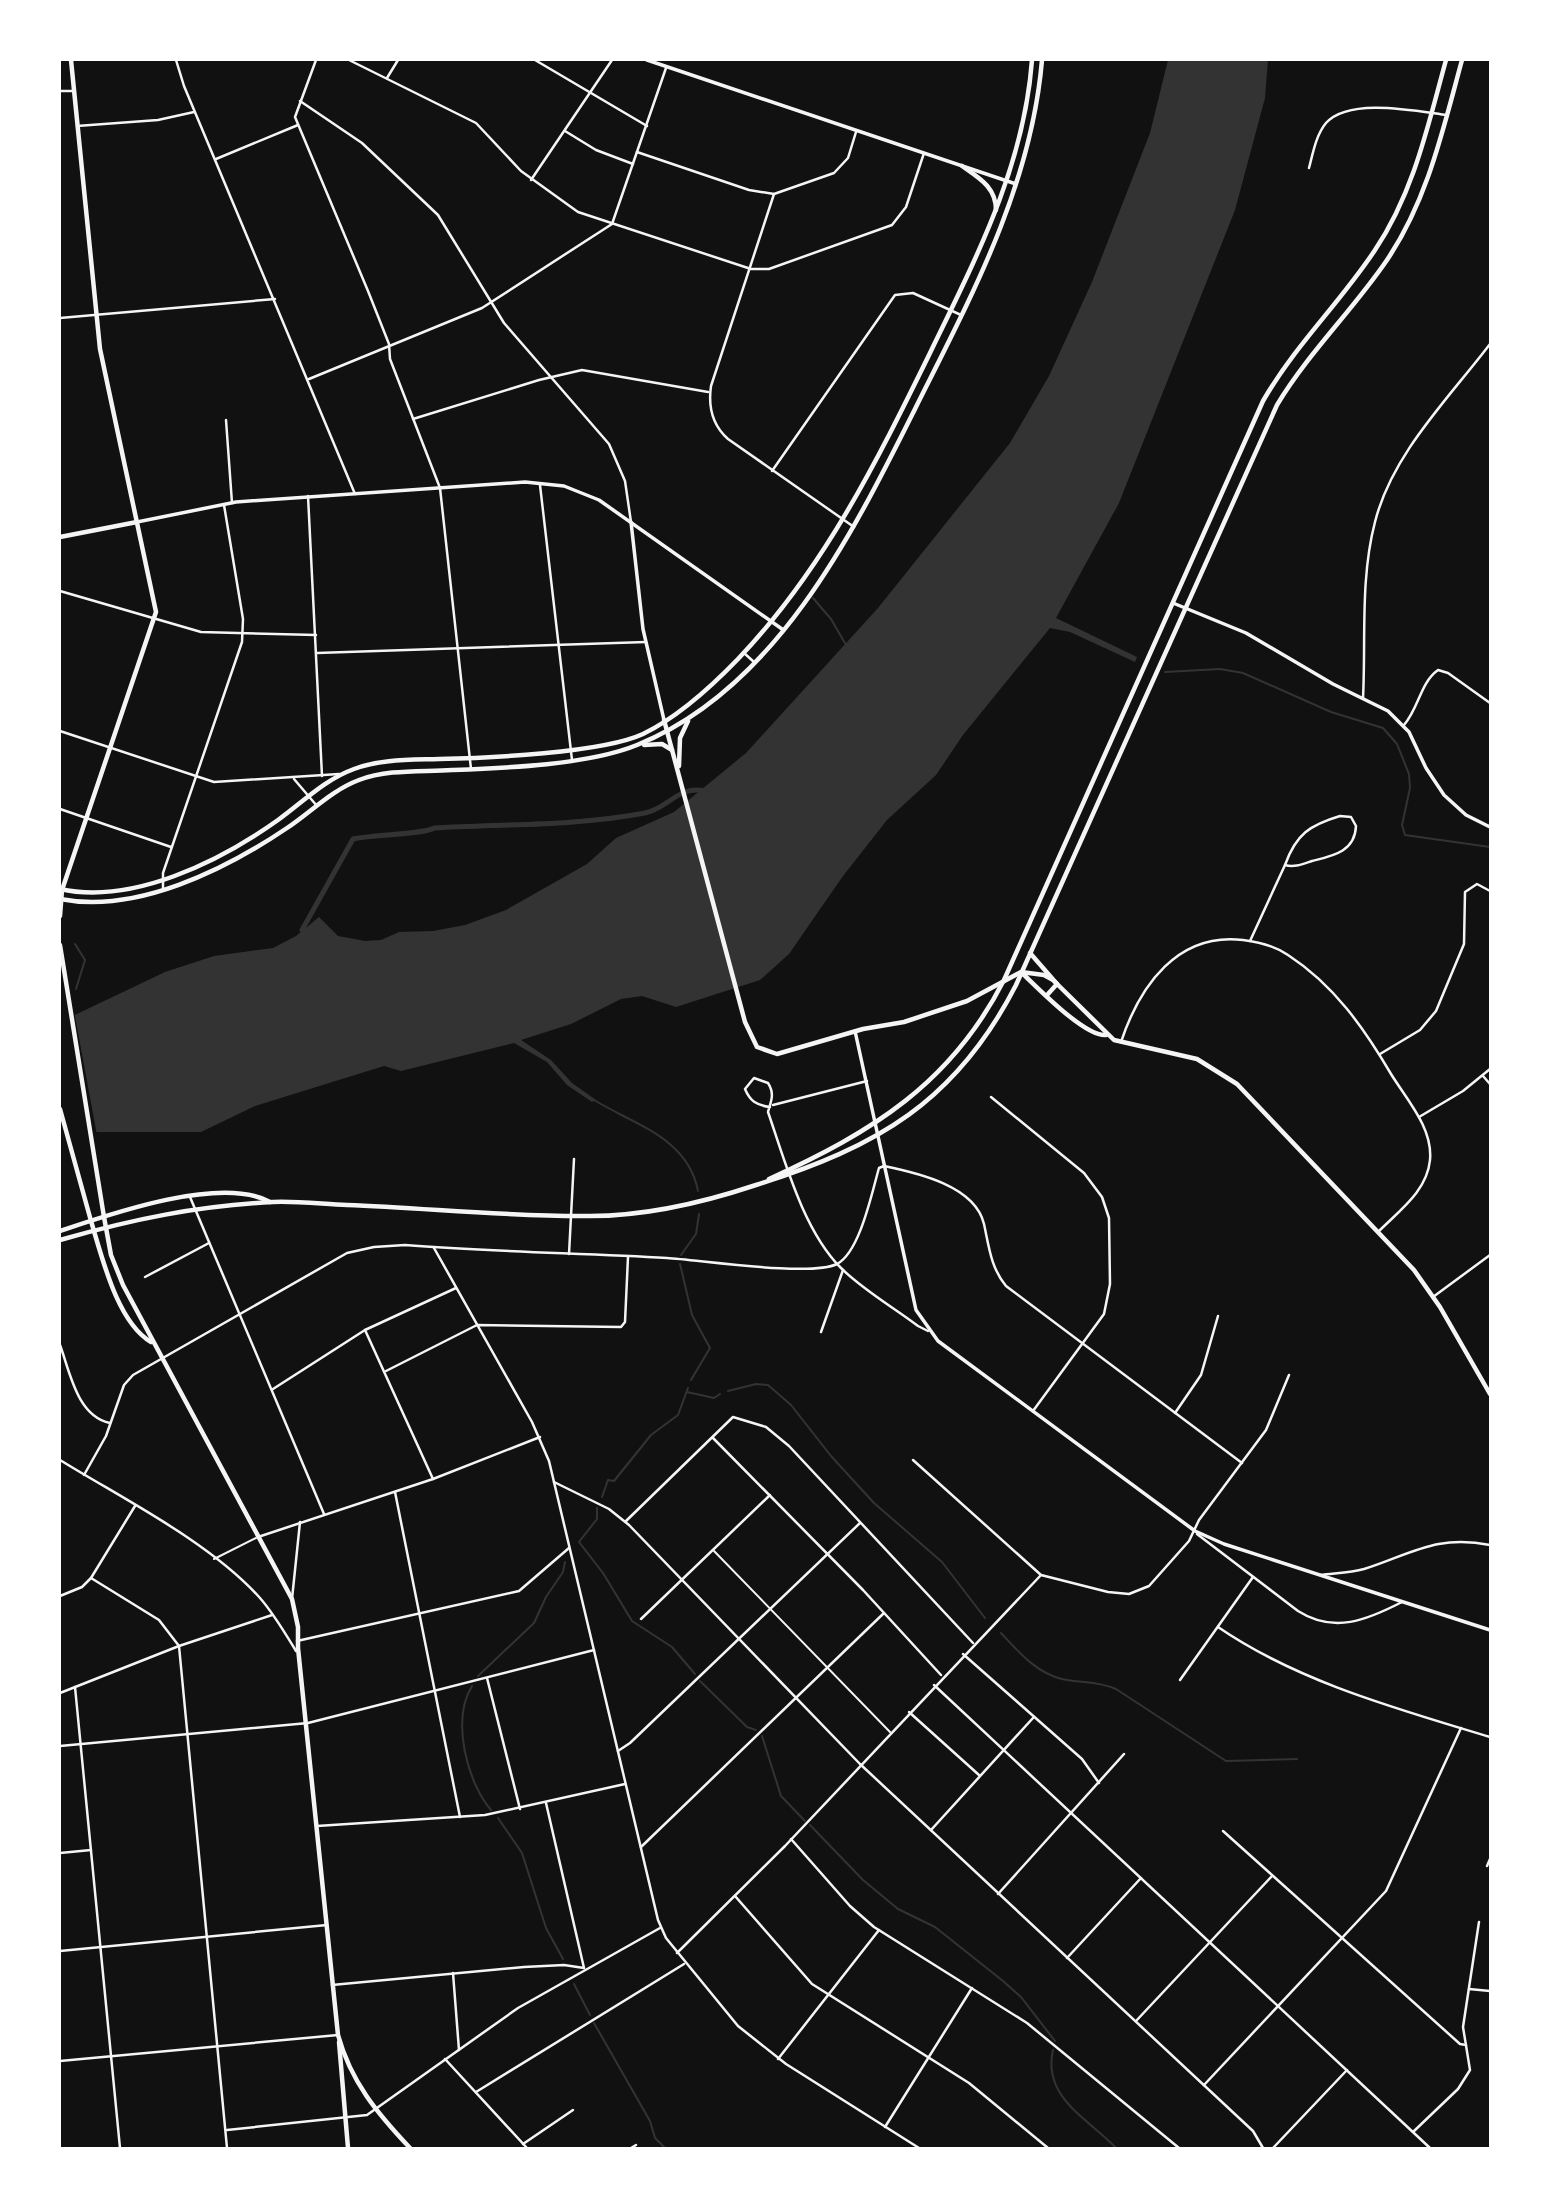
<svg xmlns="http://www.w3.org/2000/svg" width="1550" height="2208" font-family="Ubuntu,sans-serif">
<rect width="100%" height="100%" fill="#111"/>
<!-- water -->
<path fill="#333" d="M1168 60H1268L1265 98 1235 210 1119 503 1056 618 1137 657 1135 662 1070 632 1050 628 963 735 936 775 887 820 843 876 789 954 760 980 676 1007 642 996 621 999 571 1024 521 1040 551 1060 572 1083 596 1100 592 1102 567 1085 547 1062 514 1043 401 1071 384 1066 255 1106 201 1132H96L60 1022 165 972 214 956 273 948 296 936 319 917 338 936 365 941 381 940 399 932 433 931 465 925 506 910 587 864 616 838 674 812 746 753 878 608 1010 443 1049 376 1092 282 1150 133Z"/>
<!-- pier -->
<path fill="#111" d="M74 1011 97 1135 77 1145 60 1148V1018Z"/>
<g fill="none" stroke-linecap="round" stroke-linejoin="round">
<!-- stream -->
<g stroke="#333" stroke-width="2">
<path d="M813 598 831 619 846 645"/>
<path d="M1165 672 1220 669 1243 673 1331 712 1383 728 1397 744 1409 774 1410 788 1402 825 1405 835 1490 847"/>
<path d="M75 944 85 960 76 989"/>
<path d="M594 1100C635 1125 688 1138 698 1191"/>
<path d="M681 1255 696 1234 699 1214"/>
<path d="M680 1264 692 1315 710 1348 691 1380"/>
<path d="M728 1391 756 1384 768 1385 791 1405 831 1456 874 1503 942 1562 985 1618"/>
<path d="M687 1392 714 1398 720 1394"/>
<path d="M602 1497 608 1480 614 1481 651 1435 678 1415 688 1388"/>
<path d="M597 1508V1519L579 1542 603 1573 632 1621 672 1647 695 1674"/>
<path d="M1001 1633C1018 1651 1036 1673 1062 1679 1080 1683 1098 1681 1116 1689L1226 1761 1297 1759"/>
<path d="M478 1676 534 1623 546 1597 563 1572 565 1562"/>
<path d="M700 1681 747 1727 756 1730"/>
<path d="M472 1686C451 1720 467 1782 491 1810"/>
<path d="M762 1736 781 1796 805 1821"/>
<path d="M498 1818 522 1853 546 1928 563 1959"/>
<path d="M810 1825 863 1880 898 1909 935 1927 1003 1981 1021 1997 1055 2041"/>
<path d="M574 1984 590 2015"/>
<path d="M594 2023 650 2121 655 2138 665 2148"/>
<path d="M1053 2050C1042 2098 1089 2119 1116 2148"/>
</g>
<!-- canal -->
<path stroke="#333" stroke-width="5" d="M302 930 353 839C370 835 427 834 434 828 504 824 576 826 645 813 667 809 679 785 704 791"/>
<!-- service -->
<g stroke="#f5f5f5" stroke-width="2">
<path d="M714 1551 890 1732"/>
<path d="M214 1559 256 1538"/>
</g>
<!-- minor -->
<g stroke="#f5f5f5" stroke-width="2.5">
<path d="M176 60 184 86 355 494"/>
<path d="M316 60 295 117 368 291 389 344 390 359 440 488 471 769"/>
<path d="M349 60 476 123 521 171 578 212 751 269H769L892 225 906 207 924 153"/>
<path d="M535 60 647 126"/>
<path d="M387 78 398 60"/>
<path d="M60 91H74"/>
<path d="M300 101 362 143 438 215 504 323 609 444 625 481 631 522"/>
<path d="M77 126 158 120 194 112"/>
<path d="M565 131 596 150 633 164"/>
<path d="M637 152 749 190 774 194 834 173 848 158 856 132"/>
<path d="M216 159 298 125"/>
<path d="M1309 168C1313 153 1316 135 1326 123 1349 97 1416 111 1447 115"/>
<path d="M531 180 612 60"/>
<path d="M774 194 711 386C708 407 712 425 728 439L854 527"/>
<path d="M60 318 275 299"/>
<path d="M309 379 482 308 612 224 666 68"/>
<path d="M413 419 539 380 582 370 708 392"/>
<path d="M226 420 232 503"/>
<path d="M772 471 895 295 913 293 961 315"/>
<path d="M540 485 572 760"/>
<path d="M308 496 322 776"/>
<path d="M60 591 201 632 316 635"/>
<path d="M317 653 646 642"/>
<path d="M744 653 754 662"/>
<path d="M1363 698C1366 640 1360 579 1375 522 1392 454 1449 398 1490 344"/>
<path d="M1404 725C1419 708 1420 683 1438 670L1448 673 1490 703"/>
<path d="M60 731 214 782 339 774"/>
<path d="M294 779 317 806"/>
<path d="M60 809 171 847"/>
<path d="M1340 816 1351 817 1356 826C1355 852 1332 856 1312 861 1303 864 1294 868 1285 865 1296 834 1310 825 1340 816Z"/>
<path d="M163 888V873L242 642 243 619 224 505"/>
<path d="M1250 941 1285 865"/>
<path d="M1121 1042C1140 985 1178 932 1243 940 1259 942 1275 946 1288 955 1334 985 1364 1028 1391 1074 1407 1100 1433 1128 1430 1160 1427 1191 1400 1210 1379 1231"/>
<path d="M1380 1054 1420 1030 1436 1011 1464 944 1465 892 1477 884 1490 891"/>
<path d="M1483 1076 1490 1084"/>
<path d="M991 1097 1084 1173 1102 1197 1109 1218 1110 1284 1104 1314 1033 1411"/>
<path d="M773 1105 867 1081"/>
<path d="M770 1107C756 1105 750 1101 745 1089L754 1078 768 1083C775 1094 771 1101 768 1112 785 1161 803 1230 841 1268 863 1290 893 1307 918 1326L928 1331"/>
<path d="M1419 1117 1463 1091 1490 1069"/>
<path d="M190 1197 324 1514"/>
<path d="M434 1248 532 1422 549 1461 658 1920 666 1938 738 2026 786 2064 919 2148"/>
<path d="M569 1254 574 1159"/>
<path d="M145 1277 209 1243"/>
<path d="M1433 1297 1490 1255"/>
<path d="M365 1330 433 1479"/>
<path d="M821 1332 843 1270"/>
<path d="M60 1345C70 1372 77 1416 110 1423"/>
<path d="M386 1371 477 1325 621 1327 625 1322 628 1257"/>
<path d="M273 1389 365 1330 456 1288"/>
<path d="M1175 1413 1201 1375 1218 1316"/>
<path d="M713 1438 863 1590 941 1675"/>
<path d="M60 1460C123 1499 210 1542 260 1598 274 1614 285 1633 296 1651"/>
<path d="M913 1460 1041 1575 1108 1592 1129 1594 1149 1586 1189 1541 1199 1520 1266 1430 1289 1375"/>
<path d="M84 1475 106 1436 124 1385 133 1375 347 1253 374 1247 405 1245C492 1252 579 1253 667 1258 701 1260 810 1277 837 1264 860 1252 872 1192 879 1168L884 1166C918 1173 975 1186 984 1224 989 1247 991 1268 1006 1286L1242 1463"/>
<path d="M554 1482 609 1509 629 1525 860 1764 1253 2131 1263 2148"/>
<path d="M395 1492 460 1817"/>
<path d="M626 1521 733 1417 766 1427 789 1446 973 1643"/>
<path d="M1197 1534 1298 1611C1334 1634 1367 1620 1402 1602"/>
<path d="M261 1536 433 1479 540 1437"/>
<path d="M1320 1575C1335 1573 1350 1573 1364 1569 1411 1554 1437 1534 1490 1545"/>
<path d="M91 1578 159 1620 179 1646 227 2148"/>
<path d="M60 1596 82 1587 91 1578 135 1506"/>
<path d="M292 1599 300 1522"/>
<path d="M641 1619 770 1495"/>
<path d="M1218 1627C1298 1682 1398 1709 1490 1737"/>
<path d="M297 1641 519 1591 569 1548"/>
<path d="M963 1654 1082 1759 1099 1783"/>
<path d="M487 1678 520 1809"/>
<path d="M1180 1680 1253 1577"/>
<path d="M934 1685 1430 2148"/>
<path d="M75 1687 120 2148"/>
<path d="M60 1693 179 1646 272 1615"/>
<path d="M909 1712 979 1775"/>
<path d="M60 1746 308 1723 594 1650"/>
<path d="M618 1751 630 1743 860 1523"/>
<path d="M317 1826 485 1815 625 1784"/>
<path d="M931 1830 1033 1718"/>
<path d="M1223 1831 1460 2044 1466 2045"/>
<path d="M791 1839 850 1906 874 1927 1027 2023 1179 2148"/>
<path d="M641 1847 884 1613"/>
<path d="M60 1853 91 1850"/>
<path d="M1487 1866 1490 1859"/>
<path d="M998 1894 1124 1754"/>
<path d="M735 1896 812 1984 969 2083 1048 2148"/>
<path d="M60 1951 327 1925"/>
<path d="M677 1953 785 1846 1041 1575"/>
<path d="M1067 1958 1141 1878"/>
<path d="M453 1973 459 2050"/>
<path d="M332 1985 524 1967 564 1965 584 1968 546 1803"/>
<path d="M1469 1989 1490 1991"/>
<path d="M1136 2021 1272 1876"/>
<path d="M445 2059 527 2148"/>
<path d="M778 2059 879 1930"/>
<path d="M60 2061 338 2035"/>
<path d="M1204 2085 1386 1891 1461 1728"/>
<path d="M476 2092 684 1964"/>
<path d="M885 2127 972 1988"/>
<path d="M227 2130 367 2115 518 2008 660 1928"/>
<path d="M1413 2132 1458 2089 1470 2070 1463 2027 1479 1922"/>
<path d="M523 2144 573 2110"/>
<path d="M631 2148 636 2145"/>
<path d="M1273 2148 1347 2070"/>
</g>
<!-- tertiary -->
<g stroke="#f5f5f5" stroke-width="3.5">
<path d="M647 60 1016 184"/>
<path d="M137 522 236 502 525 482 564 486 599 500 782 629"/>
<path d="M631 522 643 629 664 720"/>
<path d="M1173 603 1246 633 1333 684 1388 711 1409 732 1426 768 1444 795 1466 815 1490 827"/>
<path d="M855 1031 916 1310 938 1341 1195 1531 1224 1544 1490 1630"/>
</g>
<!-- secondary -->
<g stroke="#f5f5f5" stroke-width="4.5">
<path d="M962 166C979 178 996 187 996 210"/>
<path d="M60 537 137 522"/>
<path d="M664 720 745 1022 757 1047 777 1054 863 1029 904 1022 967 1001 1021 972 1044 975 1053 980 1114 1040 1197 1059 1237 1084 1414 1270 1440 1307 1490 1394"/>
<path d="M644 745 662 744 672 750"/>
<path d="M679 766 680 738 688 721"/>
<path d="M60 889C132 905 219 862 278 820 303 802 324 780 354 769 380 759 411 760 439 759 487 758 602 753 643 734 678 717 711 687 738 659 823 570 876 463 930 353 976 258 1024 167 1032 60"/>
<path d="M60 899C136 914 225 870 287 828 311 812 332 790 359 780 388 769 421 772 452 770 505 768 588 765 637 745 784 686 861 516 928 383 980 280 1032 177 1042 60"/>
<path d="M60 916 62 890 156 612 100 349 71 60"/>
<path d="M60 945 104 1217"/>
<path d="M1022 973C1038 988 1085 1037 1106 1035"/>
<path d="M1048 994 1057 984"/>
<path d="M60 1109 91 1221"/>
<path d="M339 2042 348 2148"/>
</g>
<!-- primary -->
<g stroke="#f5f5f5" stroke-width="4.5">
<path d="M1030 953 1057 984"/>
<path d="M769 1179C872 1132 951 1084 1004 980L1263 401C1296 344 1340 303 1375 250 1414 192 1428 125 1446 60"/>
<path d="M104 1217 111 1255 123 1285 292 1599 298 1627V1648L338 2035C351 2082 377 2113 410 2148"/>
<path d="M91 1221C102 1257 117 1322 151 1342"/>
<path d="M60 1231C110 1214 221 1175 270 1202"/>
<path d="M60 1240C133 1219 197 1206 273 1202 297 1201 322 1204 347 1205 428 1208 509 1217 590 1216 647 1216 702 1203 756 1185 877 1147 956 1102 1016 985L1277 405C1309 352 1353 310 1387 260 1428 199 1443 129 1462 60"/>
</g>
</g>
<!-- border -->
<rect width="1550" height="2208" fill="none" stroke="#ffffff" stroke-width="122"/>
</svg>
